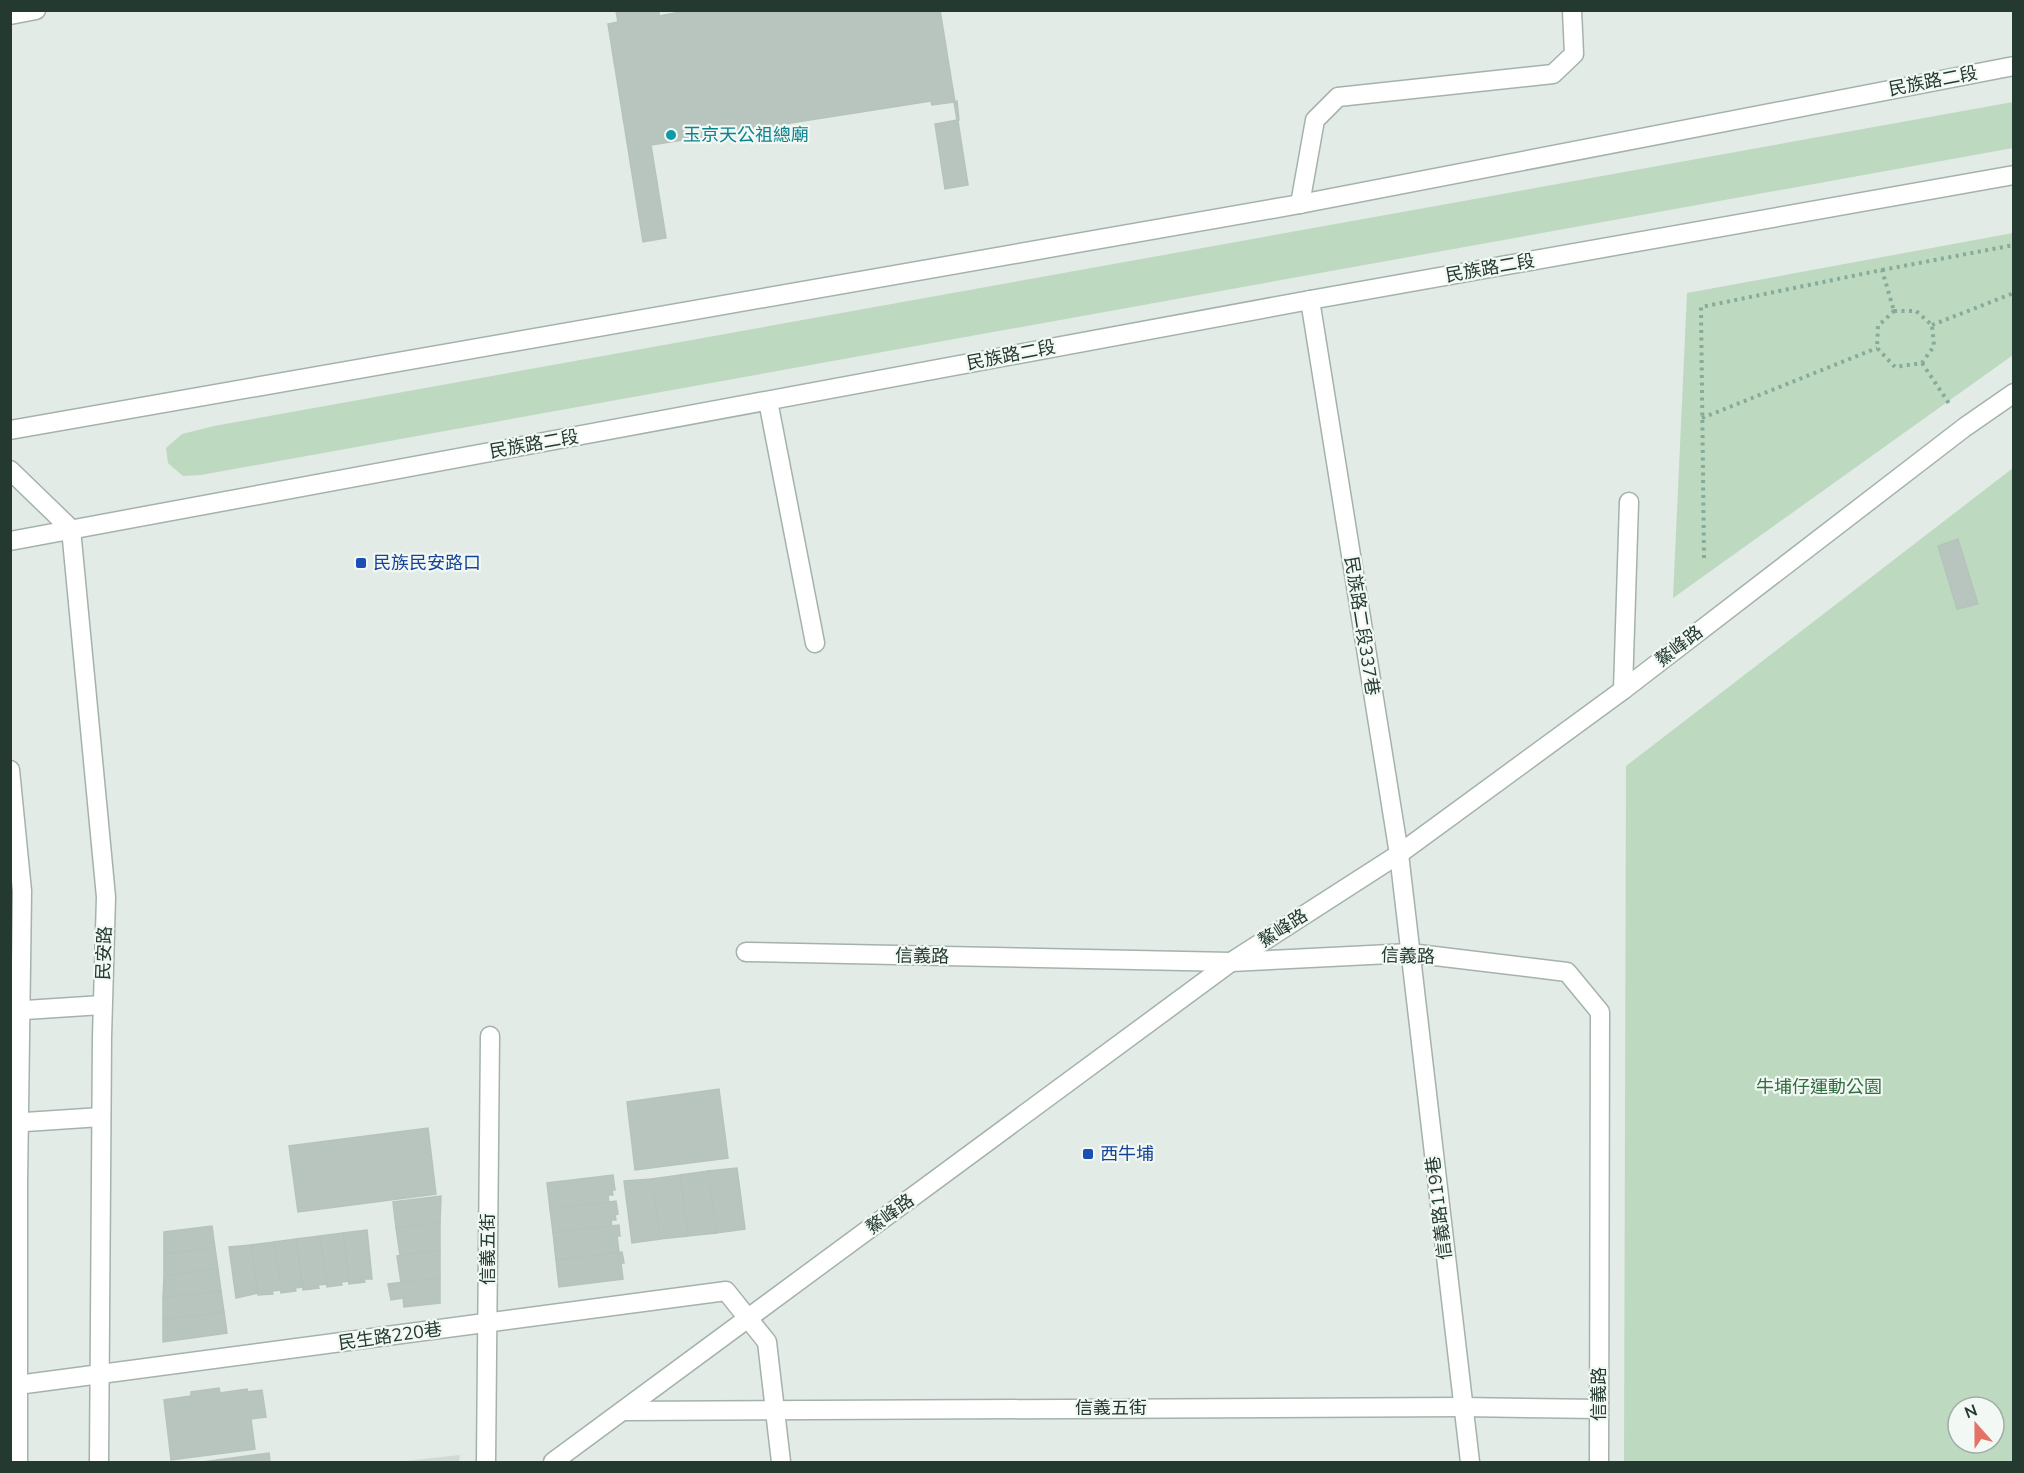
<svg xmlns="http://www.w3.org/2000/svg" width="2024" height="1473" font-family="'Nunito Sans','Noto Sans TC',sans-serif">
<rect width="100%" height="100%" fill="#e2ebe6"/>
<!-- built -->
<path fill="#d0dad4" d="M460 1455 459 1462H396Z"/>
<!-- green -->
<g fill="#bddac0" fill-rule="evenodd">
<path d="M2013 102V148L201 475 183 476 168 463 166 448 182 434 214 426Z"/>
<path d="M2013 233V355L1673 598 1687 293Z"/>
<path d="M2013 468V1462H1624L1626 766ZM1958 1407H1994V1443H1958Z"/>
</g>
<!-- building -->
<g fill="#b8c5be" stroke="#b5c4bb" stroke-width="1.5">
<path d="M623 10H659V16L691 10H940L955 102 957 101 959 120 958 121 968 185 945 189 935 124 957 120 954 102 932 105 931 101 651 145 666 238 643 242 608 24 618 22 616 11Z"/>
<path d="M1958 539 1978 604 1957 609 1938 546Z"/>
<path d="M719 1089 728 1158 635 1170 627 1102Z"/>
<path d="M428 1128 436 1194 298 1212 289 1146Z"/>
<path d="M737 1168 745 1229 716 1233 708 1171Z"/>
<path d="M708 1171 716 1233 688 1236 680 1175Z"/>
<path d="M613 1175 615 1190H612L613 1195H608L609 1202 550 1209 547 1183Z"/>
<path d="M680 1175 688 1236 660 1239 652 1179Z"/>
<path d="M652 1179 660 1239 632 1243 624 1181Z"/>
<path d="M441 1196 440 1223 396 1228 393 1202Z"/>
<path d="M616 1201 618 1214 615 1215 616 1220H611L612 1226 553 1233 550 1209Z"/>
<path d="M440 1223V1250L400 1255 396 1228Z"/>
<path d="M619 1225 620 1236H617L619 1252 556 1260 553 1233Z"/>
<path d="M212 1226 215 1248 164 1254V1232Z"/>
<path d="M367 1230 372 1279H364L365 1282 349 1284 343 1233Z"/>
<path d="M343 1233 349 1281 341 1282 342 1285 327 1287 320 1236Z"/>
<path d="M320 1236 327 1284 318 1285 319 1288 303 1290 296 1239Z"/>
<path d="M296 1239 302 1287 295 1288 296 1291 281 1293 274 1242Z"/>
<path d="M274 1242 281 1290 272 1291 273 1294 258 1295 251 1245Z"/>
<path d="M251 1245 258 1293 236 1298 229 1247Z"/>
<path d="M215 1248 218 1269 164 1276V1254Z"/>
<path d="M440 1250V1278L401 1283 397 1256Z"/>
<path d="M622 1252 624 1263H621L623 1279 559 1287 556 1260Z"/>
<path d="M218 1269 221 1291 163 1298 164 1276Z"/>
<path d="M440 1278V1303L404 1307 403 1298 391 1300 388 1284Z"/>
<path d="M221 1291 224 1312 163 1320V1298Z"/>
<path d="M224 1312 227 1333 163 1342V1320Z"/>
<path d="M219 1388 220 1393 247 1389 248 1392 262 1390 266 1417 251 1419 255 1449 171 1460 164 1400 191 1396V1392Z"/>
<path d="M269 1453 270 1462H194H202Z"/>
</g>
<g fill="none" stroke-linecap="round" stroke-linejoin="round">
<!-- minor casing -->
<g stroke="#a5b2ac" stroke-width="21">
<g id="minor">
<path d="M10 15 36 10"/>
<path d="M1300 204 1315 120 1338 97 1553 74 1574 54 1572 10"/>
<path d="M1310 300 1399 854 1470 1462"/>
<path d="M768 401 815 643"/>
<path d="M10 430 1300 204 2014 66"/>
<path d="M10 470 71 529 106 897 102 1037 99 1462"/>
<path d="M10 541 1310 300 2014 175"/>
<path d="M1623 690 1629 502"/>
<path d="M10 770 22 891 18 1184V1462"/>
<path d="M746 952 1231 962 1410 953 1567 972 1600 1012 1599 1462"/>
<path d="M10 1011 102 1005"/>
<path d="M10 1123 101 1117"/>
<path d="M10 1386 726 1291 767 1342 781 1462"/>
<path d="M624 1411 1462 1407 1599 1409"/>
<path d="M486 1462 490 1036"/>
<path d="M553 1462 1231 962 1399 854 1623 690 1965 427 2014 393"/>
</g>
</g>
<!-- path -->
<g stroke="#86ab9a" stroke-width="4" stroke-dasharray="3 4.5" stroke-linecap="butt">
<path d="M1882 270 2014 245"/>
<path d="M1894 311H1916L1932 325 1934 346 1922 363 1895 367 1877 348 1878 326Z"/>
<path d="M1932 325 2014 293"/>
<path d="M1922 363 1950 405"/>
<path d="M1702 418 1877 348"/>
<path d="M1704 558 1701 307 1882 270 1894 311"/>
</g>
<!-- minor -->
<use href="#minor" stroke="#fff" stroke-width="18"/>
</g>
<!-- markers -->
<circle fill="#0f9aa8" stroke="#f2f8f4" stroke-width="2" cx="671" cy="135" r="6"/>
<g fill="#1a4fb4" stroke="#f2f8f4" stroke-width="2">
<rect x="355" y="557" width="12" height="12" rx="3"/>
<rect x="1082" y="1148" width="12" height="12" rx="3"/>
</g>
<g text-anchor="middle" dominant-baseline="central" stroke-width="4.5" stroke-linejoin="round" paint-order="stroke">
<!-- street labels -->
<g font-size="18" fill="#243a31" stroke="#f2f8f4">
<text transform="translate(1933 81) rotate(-11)">民族路二段</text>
<text transform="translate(1490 268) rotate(-10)">民族路二段</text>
<text transform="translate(1011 355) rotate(-11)">民族路二段</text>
<text transform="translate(534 444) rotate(-10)">民族路二段</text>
<text transform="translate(1362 626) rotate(81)">民族路二段337巷</text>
<text transform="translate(1679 646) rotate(-38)">鰲峰路</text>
<text transform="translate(1283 928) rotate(-33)">鰲峰路</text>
<text transform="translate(104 953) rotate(-88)">民安路</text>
<text transform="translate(922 956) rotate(1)">信義路</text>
<text transform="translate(1408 956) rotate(2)">信義路</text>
<text transform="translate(1439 1208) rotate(-97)">信義路119巷</text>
<text transform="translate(890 1214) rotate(-36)">鰲峰路</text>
<text transform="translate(488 1249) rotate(-90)">信義五街</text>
<text transform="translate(390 1336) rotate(-8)">民生路220巷</text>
<text transform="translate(1599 1394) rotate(-90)">信義路</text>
<text x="1111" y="1408">信義五街</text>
</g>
<!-- culture labels -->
<g font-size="18" fill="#0d838f" stroke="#f2f8f4" text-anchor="start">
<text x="683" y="135">玉京天公祖總廟</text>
</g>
<!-- transit labels -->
<g font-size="18" fill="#164399" stroke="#f2f8f4" text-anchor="start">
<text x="373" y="563">民族民安路口</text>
<text x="1100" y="1154">西牛埔</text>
</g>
<!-- park labels -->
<g font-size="18" fill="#326d40" stroke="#f2f8f4">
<text x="1819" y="1087">牛埔仔運動公園</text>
</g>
</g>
<!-- border -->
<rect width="2024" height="1473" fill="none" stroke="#243a31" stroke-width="24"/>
<!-- north arrow -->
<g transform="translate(1976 1425) rotate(339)"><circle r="28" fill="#f2f8f4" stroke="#a0aca6" stroke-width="1.5"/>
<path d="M0-4.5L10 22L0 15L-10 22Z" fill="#e47267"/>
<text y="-9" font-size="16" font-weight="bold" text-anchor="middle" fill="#243a31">N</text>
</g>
</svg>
